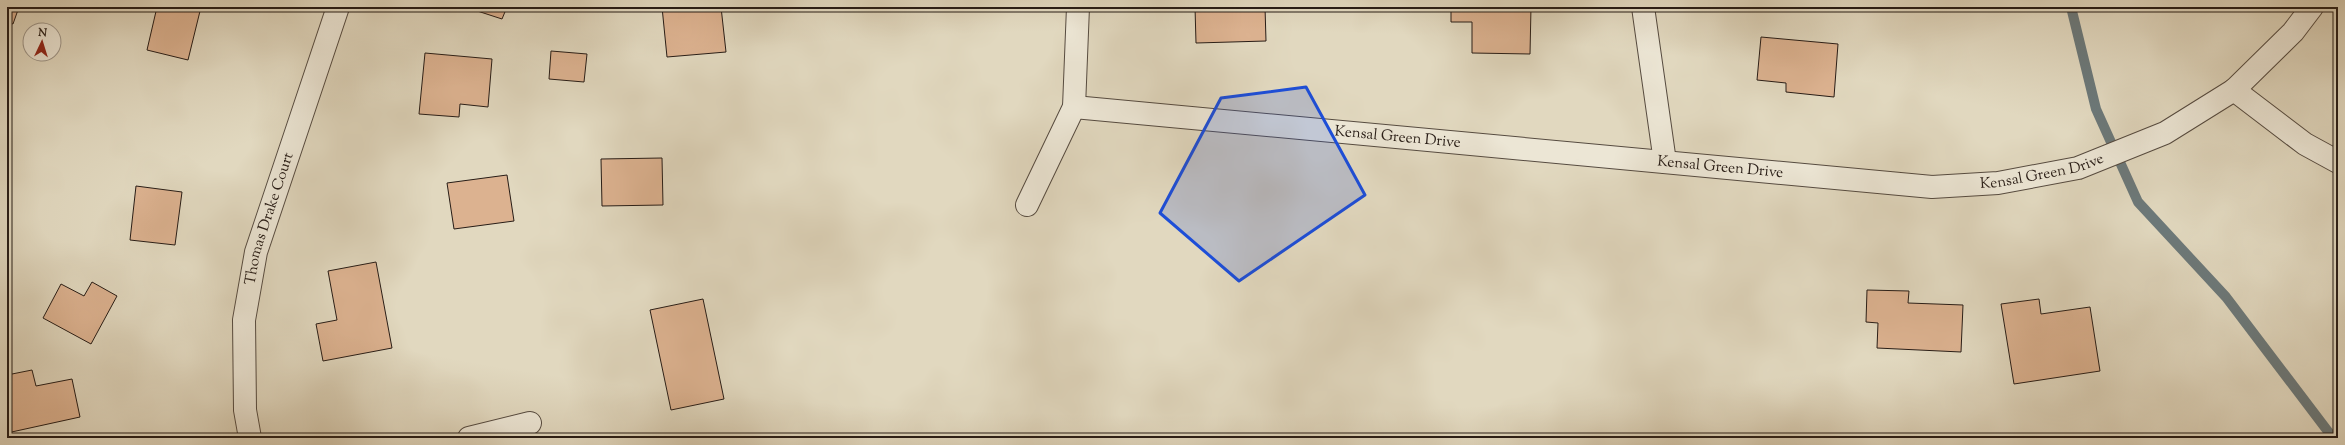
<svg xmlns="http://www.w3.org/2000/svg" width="2345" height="445" font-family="'Sorts Mill Goudy',serif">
<rect width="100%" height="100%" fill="#e1d8bf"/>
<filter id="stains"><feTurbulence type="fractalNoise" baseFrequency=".005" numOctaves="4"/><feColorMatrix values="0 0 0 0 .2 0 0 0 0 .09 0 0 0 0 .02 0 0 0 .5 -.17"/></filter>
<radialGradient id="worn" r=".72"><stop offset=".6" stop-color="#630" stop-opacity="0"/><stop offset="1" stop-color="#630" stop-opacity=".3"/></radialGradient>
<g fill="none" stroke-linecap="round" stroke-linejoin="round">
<!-- stream -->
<path stroke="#6c797a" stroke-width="10" d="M2071 7 2096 109 2138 202 2226 297 2333 438"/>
</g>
<!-- building -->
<g fill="#dcb290" stroke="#271c16">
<path d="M7 7H19L13 24 7 22Z"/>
<path d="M157 7H201L188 60 147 50Z"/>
<path d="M465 7H507L502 19Z"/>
<path d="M662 7H721L726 52 667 57Z"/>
<path d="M1195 7H1265L1266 41 1196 43Z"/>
<path d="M1451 7H1531L1530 54 1472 53V22H1451Z"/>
<path d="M1761 37 1838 44 1834 97 1786 92V83L1757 80Z"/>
<path d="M551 51 587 54 584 82 549 79Z"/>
<path d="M425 53 492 59 488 107 460 104 459 117 419 114Z"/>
<path d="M662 158 663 205 602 206 601 159Z"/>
<path d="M507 175 514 221 454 229 447 183Z"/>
<path d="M136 186 182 192 175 245 130 240Z"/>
<path d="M376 262 392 348 323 361 316 324 337 320 328 271Z"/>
<path d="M92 282 117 296 91 344 43 318 61 284 84 296Z"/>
<path d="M1867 290 1909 291 1908 303 1963 305 1961 352 1877 348 1878 323 1866 322Z"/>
<path d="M703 299 724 399 671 410 650 310Z"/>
<path d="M2039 299 2041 314 2090 307 2100 371 2014 384 2001 304Z"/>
<path d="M32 370 36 386 72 379 80 417 7 433V375Z"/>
</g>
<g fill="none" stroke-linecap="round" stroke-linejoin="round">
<!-- minor casing -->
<g stroke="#564b40" stroke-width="24">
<g id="minor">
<path d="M1643 7 1665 162"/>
<path d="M2234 90 2305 144 2338 162"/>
<path id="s1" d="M1074 107 1932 187 1998 183 2078 168 2165 133 2234 90 2293 32 2312 7"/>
<path d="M1027 205 1074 107 1078 7"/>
<path id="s2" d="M250 438 245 410 244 320 256 252 338 7"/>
<path d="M469 438 530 423"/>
</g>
</g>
<!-- minor -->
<use href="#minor" stroke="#ece6d5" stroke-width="22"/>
</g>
<!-- marked area -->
<path fill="#1d4ed8" fill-opacity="0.2" stroke="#1d4ed8" stroke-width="3" stroke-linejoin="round" d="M1306 87 1365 195 1239 281 1160 213 1221 98Z"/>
<g text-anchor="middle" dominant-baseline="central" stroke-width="3" stroke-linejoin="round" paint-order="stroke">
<!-- street labels -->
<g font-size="15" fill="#271c16" stroke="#ece6d5">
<text stroke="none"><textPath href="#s1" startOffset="325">Kensal Green Drive</textPath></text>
<text stroke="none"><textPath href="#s1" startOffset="649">Kensal Green Drive</textPath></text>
<text stroke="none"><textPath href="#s1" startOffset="973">Kensal Green Drive</textPath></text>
<text stroke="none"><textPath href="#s2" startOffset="223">Thomas Drake Court</textPath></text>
</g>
</g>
<!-- margin -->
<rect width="2345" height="445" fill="none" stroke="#e1d8bf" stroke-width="24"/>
<rect x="8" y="8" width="2329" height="429" fill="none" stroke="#271c16" stroke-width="2"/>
<rect x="12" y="12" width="2321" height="421" fill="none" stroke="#271c16"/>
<!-- north arrow -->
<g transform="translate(42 42) rotate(4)"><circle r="19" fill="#ece6d5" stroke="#9d9589"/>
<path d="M0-3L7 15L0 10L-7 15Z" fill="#8f2418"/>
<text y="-6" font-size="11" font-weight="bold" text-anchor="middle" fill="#271c16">N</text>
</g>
<rect width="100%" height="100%" filter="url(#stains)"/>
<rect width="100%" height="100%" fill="url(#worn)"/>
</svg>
